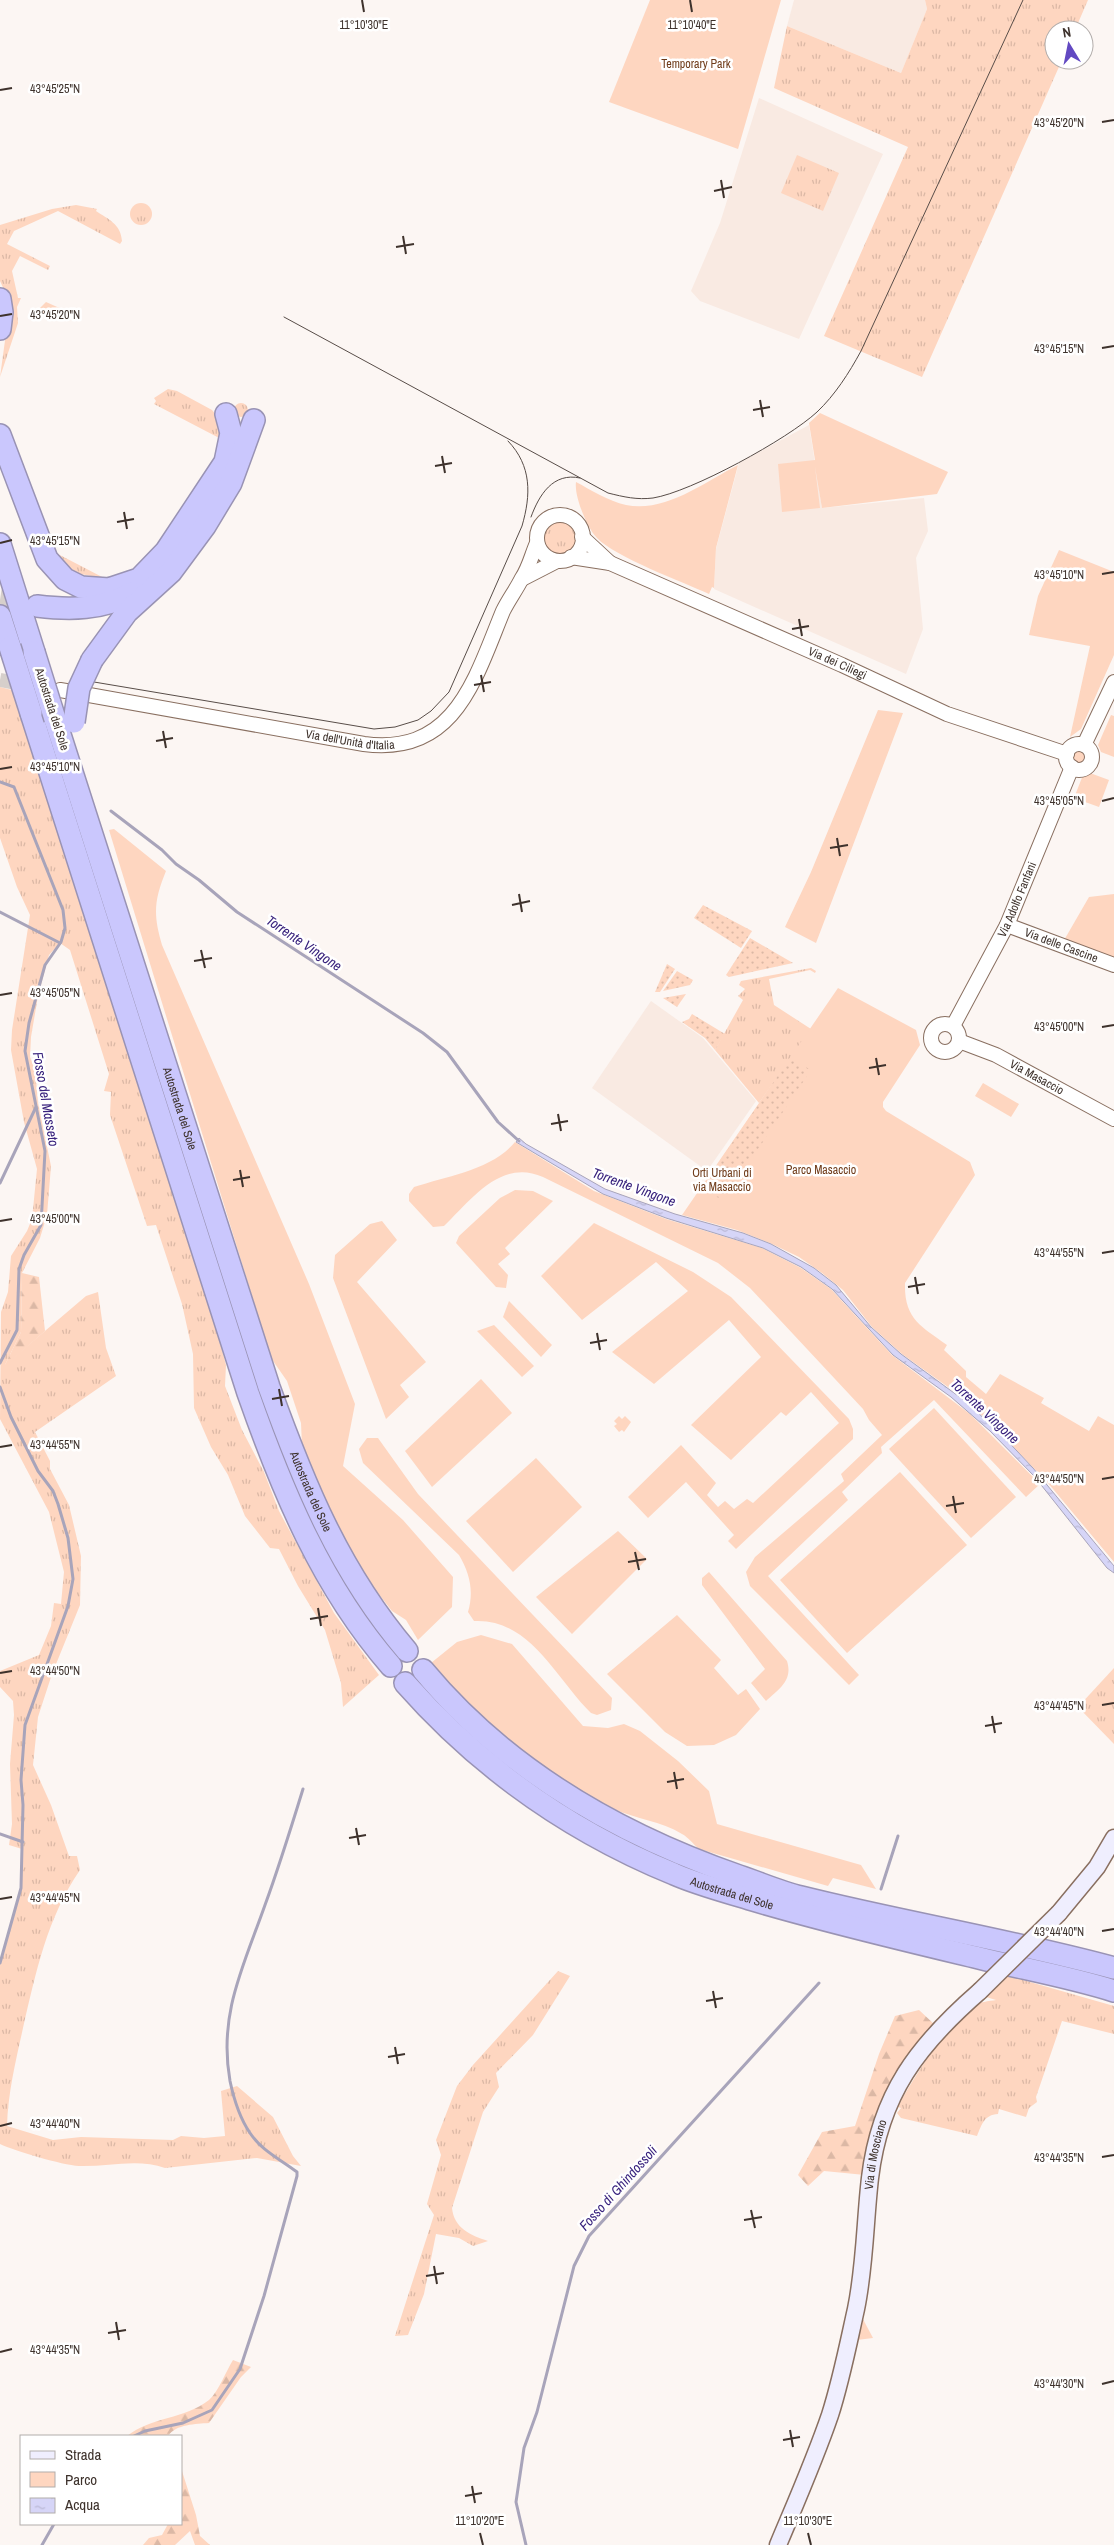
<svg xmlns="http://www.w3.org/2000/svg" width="1114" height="2545" font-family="'Archivo Narrow',sans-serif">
<defs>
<pattern id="grass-tufts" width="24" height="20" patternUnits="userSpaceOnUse" patternTransform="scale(1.25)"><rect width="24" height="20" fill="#fed6c0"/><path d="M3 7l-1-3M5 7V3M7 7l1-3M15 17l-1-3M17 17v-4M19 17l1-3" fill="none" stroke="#dbb8a5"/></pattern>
<pattern id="forest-firs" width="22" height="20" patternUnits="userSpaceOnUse" patternTransform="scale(1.25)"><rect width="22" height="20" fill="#fed6c0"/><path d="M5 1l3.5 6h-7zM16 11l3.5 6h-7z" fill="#dbb8a5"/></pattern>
<pattern id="garden-dots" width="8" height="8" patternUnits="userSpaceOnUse" patternTransform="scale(1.25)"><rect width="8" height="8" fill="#fed6c0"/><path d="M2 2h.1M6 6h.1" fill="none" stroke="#dbb8a5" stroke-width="1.8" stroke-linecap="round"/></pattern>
<pattern id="water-ripples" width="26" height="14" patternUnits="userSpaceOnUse" patternTransform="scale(1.25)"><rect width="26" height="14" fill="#d6d5f7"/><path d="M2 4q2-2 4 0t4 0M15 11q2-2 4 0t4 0" fill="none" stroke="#b9b7d4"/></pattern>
</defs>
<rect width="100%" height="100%" fill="#fcf6f3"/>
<!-- built -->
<g fill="#f9eae2">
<path d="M794 0H925L927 9 901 73 787 26Z"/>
<path d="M759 98 883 154 799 339 700 301 691 291 720 223Z"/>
<path d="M809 425 822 508 924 498 928 531 916 558 923 629 906 674 714 589 716 549 739 463Z"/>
<path d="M651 1001 703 1038 756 1101 707 1171 592 1088Z"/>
</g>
<!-- grass -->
<g fill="url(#grass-tufts)">
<path d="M925 0H1088L1075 30H1054V60H1062L922 377 824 336 908 147 774 88 787 26 901 73 927 9Z"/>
<path d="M797 155 839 173 823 211 781 193Z"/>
<circle cx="141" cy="214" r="11"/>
<path d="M76 205 97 209 96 211C108 219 121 224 122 241L120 244 58 211 14 231 7 244 50 266 48 270 20 256 12 271 18 298H21L17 307 18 323 0 377 7 326 6 294 0 281V225L52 209Z"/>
<path d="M46 302 64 310 44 315 40 308Z"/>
<path d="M168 389 177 391 212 410 216 415 223 440 154 404 156 401 154 398Z"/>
<circle cx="241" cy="410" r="7"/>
<circle cx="560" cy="537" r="17"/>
<path d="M54 552 106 579 76 573Z"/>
<path d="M0 687 12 690 160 1116 226 1365 225 1386 242 1430 264 1472 279 1511 334 1613 379 1675 343 1707 341 1683 325 1630 298 1586 279 1549 270 1548 245 1516 228 1475 211 1447 194 1408 193 1354 182 1304 156 1225 147 1226 110 1115 111 1092 104 1091 109 1074 70 950 60 943 49 955 38 996 31 1037 30 1057 35 1069 38 1103 51 1166 47 1215 40 1238 22 1273 21 1332 5 1365 86 1296 98 1292 106 1348 116 1376 35 1432 50 1461V1469L69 1505 81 1556 80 1605 52 1674 38 1717 33 1765 51 1805 69 1856H77L80 1870C47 1918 36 1972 23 2028 16 2060 8 2092 7 2126L53 2140 81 2137 173 2140 181 2136 204 2138 225 2136 221 2091 237 2086 273 2117 293 2156 301 2166 257 2158 165 2168C138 2158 107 2167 79 2166 62 2165 15 2151 0 2144V1963L21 1888 23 1854 22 1849 9 1845 12 1824 10 1764 14 1715 13 1701 0 1687V1671L39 1655 51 1626 54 1603 61 1604 64 1572 49 1512 0 1419 1 1312 8 1292 11 1256 27 1231 32 1219 37 1169 24 1122 11 1050 12 1030 30 915 17 887 0 838Z"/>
<path d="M811 968 816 971 815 973 810 970 769 979 774 1005 811 1029 759 1103 715 1050 743 1000 738 996 745 989 739 985 741 981Z"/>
<path d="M1114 1668V1744L1078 1707Z"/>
<path d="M558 1971 570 1976 533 2035 496 2073 499 2087 483 2112 452 2208C454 2228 470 2235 488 2241L473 2246 459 2238 436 2234 424 2294 408 2335 395 2336 434 2215 427 2204 441 2155 436 2140 457 2086 473 2065Z"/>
<path d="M998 1973 1114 2006V2034L1062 2021 1036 2097 1037 2102 1029 2108 1026 2117 999 2109 998 2114C984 2115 982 2124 977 2136L901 2118 897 2113 901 2108 898 2107C914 2075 946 2028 973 2006 979 2002 989 2001 996 2000L976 1994Z"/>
<path d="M856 2306 873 2338 849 2341Z"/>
</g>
<!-- forest -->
<g fill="url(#forest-firs)">
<path d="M22 1273 39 1277 45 1331 4 1367 21 1332Z"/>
<path d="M919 2010 934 2024C889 2075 872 2107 865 2175L824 2171 808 2186 798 2175 822 2132 855 2126 879 2054 895 2016Z"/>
<path d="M233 2360 251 2367 241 2377 209 2423C196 2424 176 2424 168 2436H127C151 2417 185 2419 209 2400 219 2391 226 2371 233 2360Z"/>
<path d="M181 2468 196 2515 200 2536 210 2545H195L190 2531 175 2545H143L149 2538 162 2535 168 2524H181Z"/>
</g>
<!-- park -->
<g fill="#fed6c0">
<path d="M650 0H781L738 149 609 102Z"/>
<path d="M820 413 948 472 937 494 822 508 815 467 820 508 782 512 778 464 815 460 809 423Z"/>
<path d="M738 465 716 548 714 588 712 587 709 594C683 582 615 557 597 538 587 528 574 496 576 482 591 490 608 501 626 505 665 513 705 482 738 465Z"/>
<path d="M1059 550 1114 572V655L1081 729 1070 737 1090 646 1029 635 1038 596Z"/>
<path d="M878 710 903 713 816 943 785 927 811 872Z"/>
<path d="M1111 715 1114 716V757L1101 752 1098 745Z"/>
<circle cx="1079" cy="757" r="7"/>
<path d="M1090 773 1109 780 1099 807 1074 798 1083 775Z"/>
<path d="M114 829 166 871C154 900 153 915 162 945L309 1284 355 1404 343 1466 403 1520 453 1577 452 1607 418 1640 406 1620 392 1611 352 1560 302 1446 301 1423 287 1381 271 1358 109 830Z"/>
<path d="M1114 894V961L1063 942 1089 897Z"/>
<path d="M838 988 916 1030 920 1045 883 1102V1107L886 1111 970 1162 975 1175 905 1283C904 1319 921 1326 947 1345L944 1350 966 1371V1377L986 1394 1000 1374 1044 1398 1041 1403 1089 1431 1098 1416 1114 1425V1562L1048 1483 1001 1434 966 1400 902 1354 872 1327 843 1290 822 1273 799 1257 772 1244 737 1230 682 1215Z"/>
<path d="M983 1083 1019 1104 1011 1117 975 1096Z"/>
<path d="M515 1142 594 1191 666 1219 762 1248 801 1268 831 1289 892 1355 970 1414 1040 1484 1026 1497 934 1400 881 1447 882 1453 842 1492 848 1500 768 1576 859 1675 849 1685 750 1586 746 1572 755 1557 844 1481 841 1474 882 1435 869 1420 863 1409 750 1288 718 1263 543 1177C501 1158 471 1200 444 1226L433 1227 409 1201V1194L414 1187C447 1176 492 1170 515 1142Z"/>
<path d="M515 1190 533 1191 553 1201 505 1248 510 1254 498 1264 508 1275 506 1288 496 1287 456 1243 459 1236 500 1198Z"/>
<path d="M382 1221 397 1240 357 1282 426 1362 400 1385 409 1397 386 1419 333 1278 335 1255 370 1224Z"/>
<path d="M594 1223 693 1272 731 1297 849 1419 853 1429V1439L736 1549 728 1541 734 1535 686 1482 648 1518 628 1497 681 1445 716 1483 707 1495 718 1507 725 1501 734 1509 747 1499 753 1503 839 1423 811 1392 786 1416 781 1412 731 1460 691 1425 761 1357 729 1320 654 1384 612 1352 688 1291 656 1262 582 1320 541 1276Z"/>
<path d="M509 1301 552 1345 541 1357 503 1317Z"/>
<path d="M494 1325 534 1366 522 1377 477 1331Z"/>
<path d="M481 1379 512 1413 432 1487 405 1451Z"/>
<path d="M934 1408 1016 1497 971 1538 889 1449Z"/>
<path d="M619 1416 622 1419 625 1416 631 1422 624 1432 622 1430 619 1432 614 1426 617 1424 614 1421Z"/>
<path d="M367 1438H378L418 1494 612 1698 611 1710 597 1715 591 1713C556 1679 530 1618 474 1621L468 1612C474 1591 470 1574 459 1555L363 1463 359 1449Z"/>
<path d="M536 1458 582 1507 513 1572 466 1521Z"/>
<path d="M900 1472 967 1545 847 1653 780 1580Z"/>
<path d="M618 1531 647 1559 572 1634 536 1597Z"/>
<path d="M709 1572 787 1661C793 1680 780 1688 766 1701L751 1683 765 1669 702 1585V1578Z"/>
<path d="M677 1615 721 1660 714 1668 738 1695 746 1689 760 1709 736 1735 714 1745 687 1746 665 1732 607 1674Z"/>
<path d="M481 1635 512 1644 583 1726 608 1728 624 1724 640 1731 678 1761 709 1791 717 1824 861 1865 876 1889 833 1878 828 1886 699 1849C693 1844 688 1837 682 1834 661 1821 636 1819 614 1809 552 1778 471 1721 431 1663L457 1642Z"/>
</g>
<!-- garden -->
<g fill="url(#garden-dots)">
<path d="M703 905 752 931 741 948 694 918Z"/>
<path d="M750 938 793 963 729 977 726 975Z"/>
<path d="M667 964 675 969 660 992H655Z"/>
<path d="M677 971 693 980 690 985 663 991Z"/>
<path d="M686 994 677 1007 663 998Z"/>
<path d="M692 1014 725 1034 715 1050 705 1038 682 1022 689 1019Z"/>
<path d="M790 1058 811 1070 724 1200 700 1190Z"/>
</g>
<!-- water -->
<path fill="url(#water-ripples)" stroke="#a8a4ba" d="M519 1138 526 1144 605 1189 675 1214 743 1233 771 1244 814 1268 836 1285 871 1327 901 1354 965 1401 1000 1433 1033 1468 1114 1566V1573L1107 1568 1034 1476 990 1431 951 1397 893 1355 832 1289 801 1267 763 1248 666 1218 603 1194 516 1142Z"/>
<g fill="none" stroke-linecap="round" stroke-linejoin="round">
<!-- stream -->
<g stroke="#a8a4ba" stroke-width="3">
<path d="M0 782 14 787 63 910 65 928 61 942 45 965 29 1023 25 1051 45 1151 41 1225 24 1255 19 1269 17 1330 0 1363"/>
<path d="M111 811 162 850 176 864 199 880 237 912 423 1033 447 1052 498 1122 519 1141"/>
<path d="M0 912 60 943"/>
<path d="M0 1183 36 1107"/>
<path d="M0 1387 11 1417 38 1471 53 1491 58 1504 68 1538 73 1579 68 1606 25 1725 21 1780 23 1805 21 1888 0 1963"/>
<path d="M0 1834 23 1842"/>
<path d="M881 1889 898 1836"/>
<path d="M134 2436 145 2431 183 2423 212 2410 240 2369 264 2296 297 2176V2172C280 2159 262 2151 250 2133 239 2117 234 2100 230 2081 218 2014 244 1965 265 1905 279 1867 291 1828 303 1789"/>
<path d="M42 2545 54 2524"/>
<path d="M526 2545 516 2502 524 2448 537 2412 574 2266 589 2236 819 1983"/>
</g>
<!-- tertiary-tunnel -->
<path stroke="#d6cfcb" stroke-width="14" stroke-dasharray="14 7" stroke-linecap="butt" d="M0 680 27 685"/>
<!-- motorway-tunnel -->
<path stroke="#d6cfcb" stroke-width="21" stroke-dasharray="21 11" stroke-linecap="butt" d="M0 600 34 605"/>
<!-- tertiary casing -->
<g stroke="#896f60" stroke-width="16">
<g id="tertiary">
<circle cx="560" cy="538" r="23"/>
<path d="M582 537 610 563"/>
<path id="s1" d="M571 557 610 563 842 665 947 714 1067 754"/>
<path d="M522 579 557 561"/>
<path d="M60 690 72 692"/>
<path id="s2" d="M89 695 364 744C455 756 475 679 503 611 509 599 516 590 522 578 529 568 532 554 537 543"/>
<circle cx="1079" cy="757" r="13"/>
<path d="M1084 745 1114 682"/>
<path id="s3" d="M1007 925 1114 965"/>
<circle cx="945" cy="1038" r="14"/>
<path id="s4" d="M953 1026 1007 925 1072 767"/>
<path id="s5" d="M959 1041 996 1055 1114 1119"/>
</g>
</g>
<!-- secondary casing -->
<g stroke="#896f60" stroke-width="19">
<g id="secondary">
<path d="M1059 1913 1097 1867 1114 1838"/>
<path id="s6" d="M778 2545C796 2502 815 2459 830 2415 841 2381 848 2345 856 2309 865 2266 865 2221 870 2178 880 2094 918 2045 980 1991"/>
</g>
</g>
<!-- motorway casing -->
<g stroke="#9993b4" stroke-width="24">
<g id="motorway">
<path d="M0 299 2 312 0 329"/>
<path d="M0 435 47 559 65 579 81 587 109 589 139 579 166 551 225 462 231 433 226 414"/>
<path d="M0 544 34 652"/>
<path d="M37 606C70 610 102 610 132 593"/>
<path d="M0 616 10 647"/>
<path d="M92 660 127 612 171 572 205 526 231 483 254 420"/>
<path d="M31 713 248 1393C282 1490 322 1587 391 1666"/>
<path id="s7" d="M55 719 269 1387C304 1484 339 1571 407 1651"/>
<path d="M423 1670C506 1770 618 1834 739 1876 760 1883 780 1892 801 1897 905 1923 1011 1940 1114 1968"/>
<path id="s8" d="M405 1683C480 1768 569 1831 674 1874 699 1885 727 1892 753 1900 827 1922 904 1940 979 1958 1024 1969 1070 1977 1114 1991"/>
</g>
</g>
<!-- tertiary -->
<use href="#tertiary" stroke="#fff" stroke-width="14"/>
<!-- secondary -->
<use href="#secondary" stroke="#efeefe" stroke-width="16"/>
<!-- motorway -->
<use href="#motorway" stroke="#cac7fd" stroke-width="21"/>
<!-- tram -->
<g stroke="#584d48" stroke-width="1">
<path d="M284 317 608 493C624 497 637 500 653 498 691 492 788 439 817 412 835 395 849 373 861 351L1023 0"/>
<path d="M531 517C539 495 553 472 580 478"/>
<path d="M94 682 374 729 395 727 418 720 431 711 449 692 522 526C531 495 532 466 508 441"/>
</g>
<!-- secondary-bridge casing -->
<g stroke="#896f60" stroke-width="19" stroke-linecap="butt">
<path id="secondary-bridge" d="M980 1991 1059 1913"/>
</g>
<!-- motorway-bridge casing -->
<g stroke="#9993b4" stroke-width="24" stroke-linecap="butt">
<g id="motorway-bridge">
<path d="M10 647 31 713"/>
<path d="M34 652 55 719"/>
<path d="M74 722 79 688 92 660"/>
</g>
</g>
<!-- secondary-bridge -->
<use href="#secondary-bridge" stroke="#efeefe" stroke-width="16"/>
<!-- motorway-bridge -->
<use href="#motorway-bridge" stroke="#cac7fd" stroke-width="21"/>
</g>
<!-- ticks -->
<path fill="none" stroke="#3e322c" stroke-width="2" d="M362 0 364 12M690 0 692 12M0 90 12 88M1102 122 1114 120M721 180 724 198M714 191 732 187M403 236 406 254M396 247 414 244M0 316 12 314M1102 348 1114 346M760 400 763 417M753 410 770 407M442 456 445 473M435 466 452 463M124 512 127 529M117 522 134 519M0 543 12 540M1102 574 1114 572M799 619 802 636M792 629 809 626M481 675 484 692M474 685 491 682M163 731 166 748M156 741 173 738M0 769 12 767M1102 801 1114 798M837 838 840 856M830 848 848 845M519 894 522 912M512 905 530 901M201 950 205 968M194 961 212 958M0 995 12 993M1102 1027 1114 1025M876 1058 879 1075M869 1068 886 1065M558 1114 561 1131M551 1124 568 1121M240 1170 243 1187M233 1180 250 1177M0 1221 12 1219M1102 1253 1114 1251M915 1277 918 1294M908 1287 925 1284M597 1333 600 1350M590 1343 607 1340M279 1389 282 1406M272 1399 289 1396M0 1447 12 1445M1102 1479 1114 1477M953 1496 956 1513M946 1506 964 1503M635 1552 639 1570M628 1562 646 1559M318 1608 321 1626M310 1619 328 1616M0 1673 12 1671M1102 1705 1114 1703M992 1716 995 1733M985 1726 1002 1723M674 1772 677 1789M667 1782 684 1779M356 1828 359 1845M349 1838 366 1835M0 1899 12 1897M1102 1931 1114 1929M713 1991 716 2008M706 2001 723 1998M395 2047 398 2064M388 2057 405 2054M0 2126 12 2123M1102 2157 1114 2155M751 2210 755 2228M744 2220 762 2217M434 2266 437 2284M426 2276 444 2273M116 2322 119 2340M108 2333 126 2330M0 2352 12 2349M1102 2384 1114 2381M790 2430 793 2447M783 2440 800 2437M472 2486 475 2503M465 2496 482 2493M480 2533 483 2545M808 2533 811 2545"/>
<g text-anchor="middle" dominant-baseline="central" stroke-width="5" stroke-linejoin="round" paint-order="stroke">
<!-- park labels -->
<g font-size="12" fill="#6f3b19" stroke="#fff">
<text x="696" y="64">Temporary Park</text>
<text x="821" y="1170">Parco Masaccio</text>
<text x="722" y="1173">Orti Urbani di<tspan x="722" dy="14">via Masaccio</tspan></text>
</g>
<!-- street labels -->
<g font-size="12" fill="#3e322c" stroke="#fff">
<text stroke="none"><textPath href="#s1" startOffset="288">Via dei Ciliegi</textPath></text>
<text transform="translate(52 709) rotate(72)">Autostrada del Sole</text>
<text stroke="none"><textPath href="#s2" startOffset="265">Via dell'Unità d'Italia</textPath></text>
<text stroke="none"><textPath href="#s4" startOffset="142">Via Adolfo Fanfani</textPath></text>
<text stroke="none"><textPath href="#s3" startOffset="58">Via delle Cascine</textPath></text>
<text stroke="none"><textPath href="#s5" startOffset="86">Via Masaccio</textPath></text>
<text stroke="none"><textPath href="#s7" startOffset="409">Autostrada del Sole</textPath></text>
<text stroke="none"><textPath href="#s7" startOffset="814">Autostrada del Sole</textPath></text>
<text stroke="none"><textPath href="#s8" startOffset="394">Autostrada del Sole</textPath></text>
<text stroke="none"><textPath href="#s6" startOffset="405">Via di Mosciano</textPath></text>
</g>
<!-- water labels -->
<g font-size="14" font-style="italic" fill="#38227d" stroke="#fff">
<text transform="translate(304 943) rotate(34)">Torrente Vingone</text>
<text transform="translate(46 1099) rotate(80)">Fosso del Masseto</text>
<text transform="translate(634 1187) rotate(20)">Torrente Vingone</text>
<text transform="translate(985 1411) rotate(43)">Torrente Vingone</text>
<text transform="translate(618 2188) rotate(-48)">Fosso di Ghindossoli</text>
</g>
</g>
<g font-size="12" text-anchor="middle" fill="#3e322c" stroke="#fff" stroke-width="5" stroke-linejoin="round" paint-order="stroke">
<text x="364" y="29">11°10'30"E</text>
<text x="692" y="29">11°10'40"E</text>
<text x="55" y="93">43°45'25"N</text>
<text x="1059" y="127">43°45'20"N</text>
<text x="55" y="319">43°45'20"N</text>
<text x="1059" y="353">43°45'15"N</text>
<text x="55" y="545">43°45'15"N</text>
<text x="1059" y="579">43°45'10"N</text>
<text x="55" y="771">43°45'10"N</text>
<text x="1059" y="805">43°45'05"N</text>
<text x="55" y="997">43°45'05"N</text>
<text x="1059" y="1031">43°45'00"N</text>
<text x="55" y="1223">43°45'00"N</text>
<text x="1059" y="1257">43°44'55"N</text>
<text x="55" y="1449">43°44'55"N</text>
<text x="1059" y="1483">43°44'50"N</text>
<text x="55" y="1675">43°44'50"N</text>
<text x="1059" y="1710">43°44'45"N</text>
<text x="55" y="1902">43°44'45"N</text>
<text x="1059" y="1936">43°44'40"N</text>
<text x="55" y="2128">43°44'40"N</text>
<text x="1059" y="2162">43°44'35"N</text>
<text x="55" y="2354">43°44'35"N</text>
<text x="1059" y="2388">43°44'30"N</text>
<text x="480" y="2525">11°10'20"E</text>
<text x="808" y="2525">11°10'30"E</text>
</g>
<!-- legend -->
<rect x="20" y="2435" width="162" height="90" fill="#ffffff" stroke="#b2adab"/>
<rect x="30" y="2451" width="25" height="8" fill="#efeefe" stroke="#b2adab"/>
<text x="65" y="2460" font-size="15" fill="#3e322c">Strada</text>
<rect x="30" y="2472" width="25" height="15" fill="#fed6c0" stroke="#b2adab"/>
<text x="65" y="2485" font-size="15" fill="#3e322c">Parco</text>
<rect x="30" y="2498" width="25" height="15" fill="url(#water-ripples)" stroke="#b2adab"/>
<text x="65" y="2510" font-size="15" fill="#3e322c">Acqua</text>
<!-- north arrow -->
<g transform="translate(1069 45) rotate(350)"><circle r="24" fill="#ffffff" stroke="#b2adab"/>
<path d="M0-4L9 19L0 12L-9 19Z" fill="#6249c2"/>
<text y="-8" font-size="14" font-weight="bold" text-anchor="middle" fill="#3e322c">N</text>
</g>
</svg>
